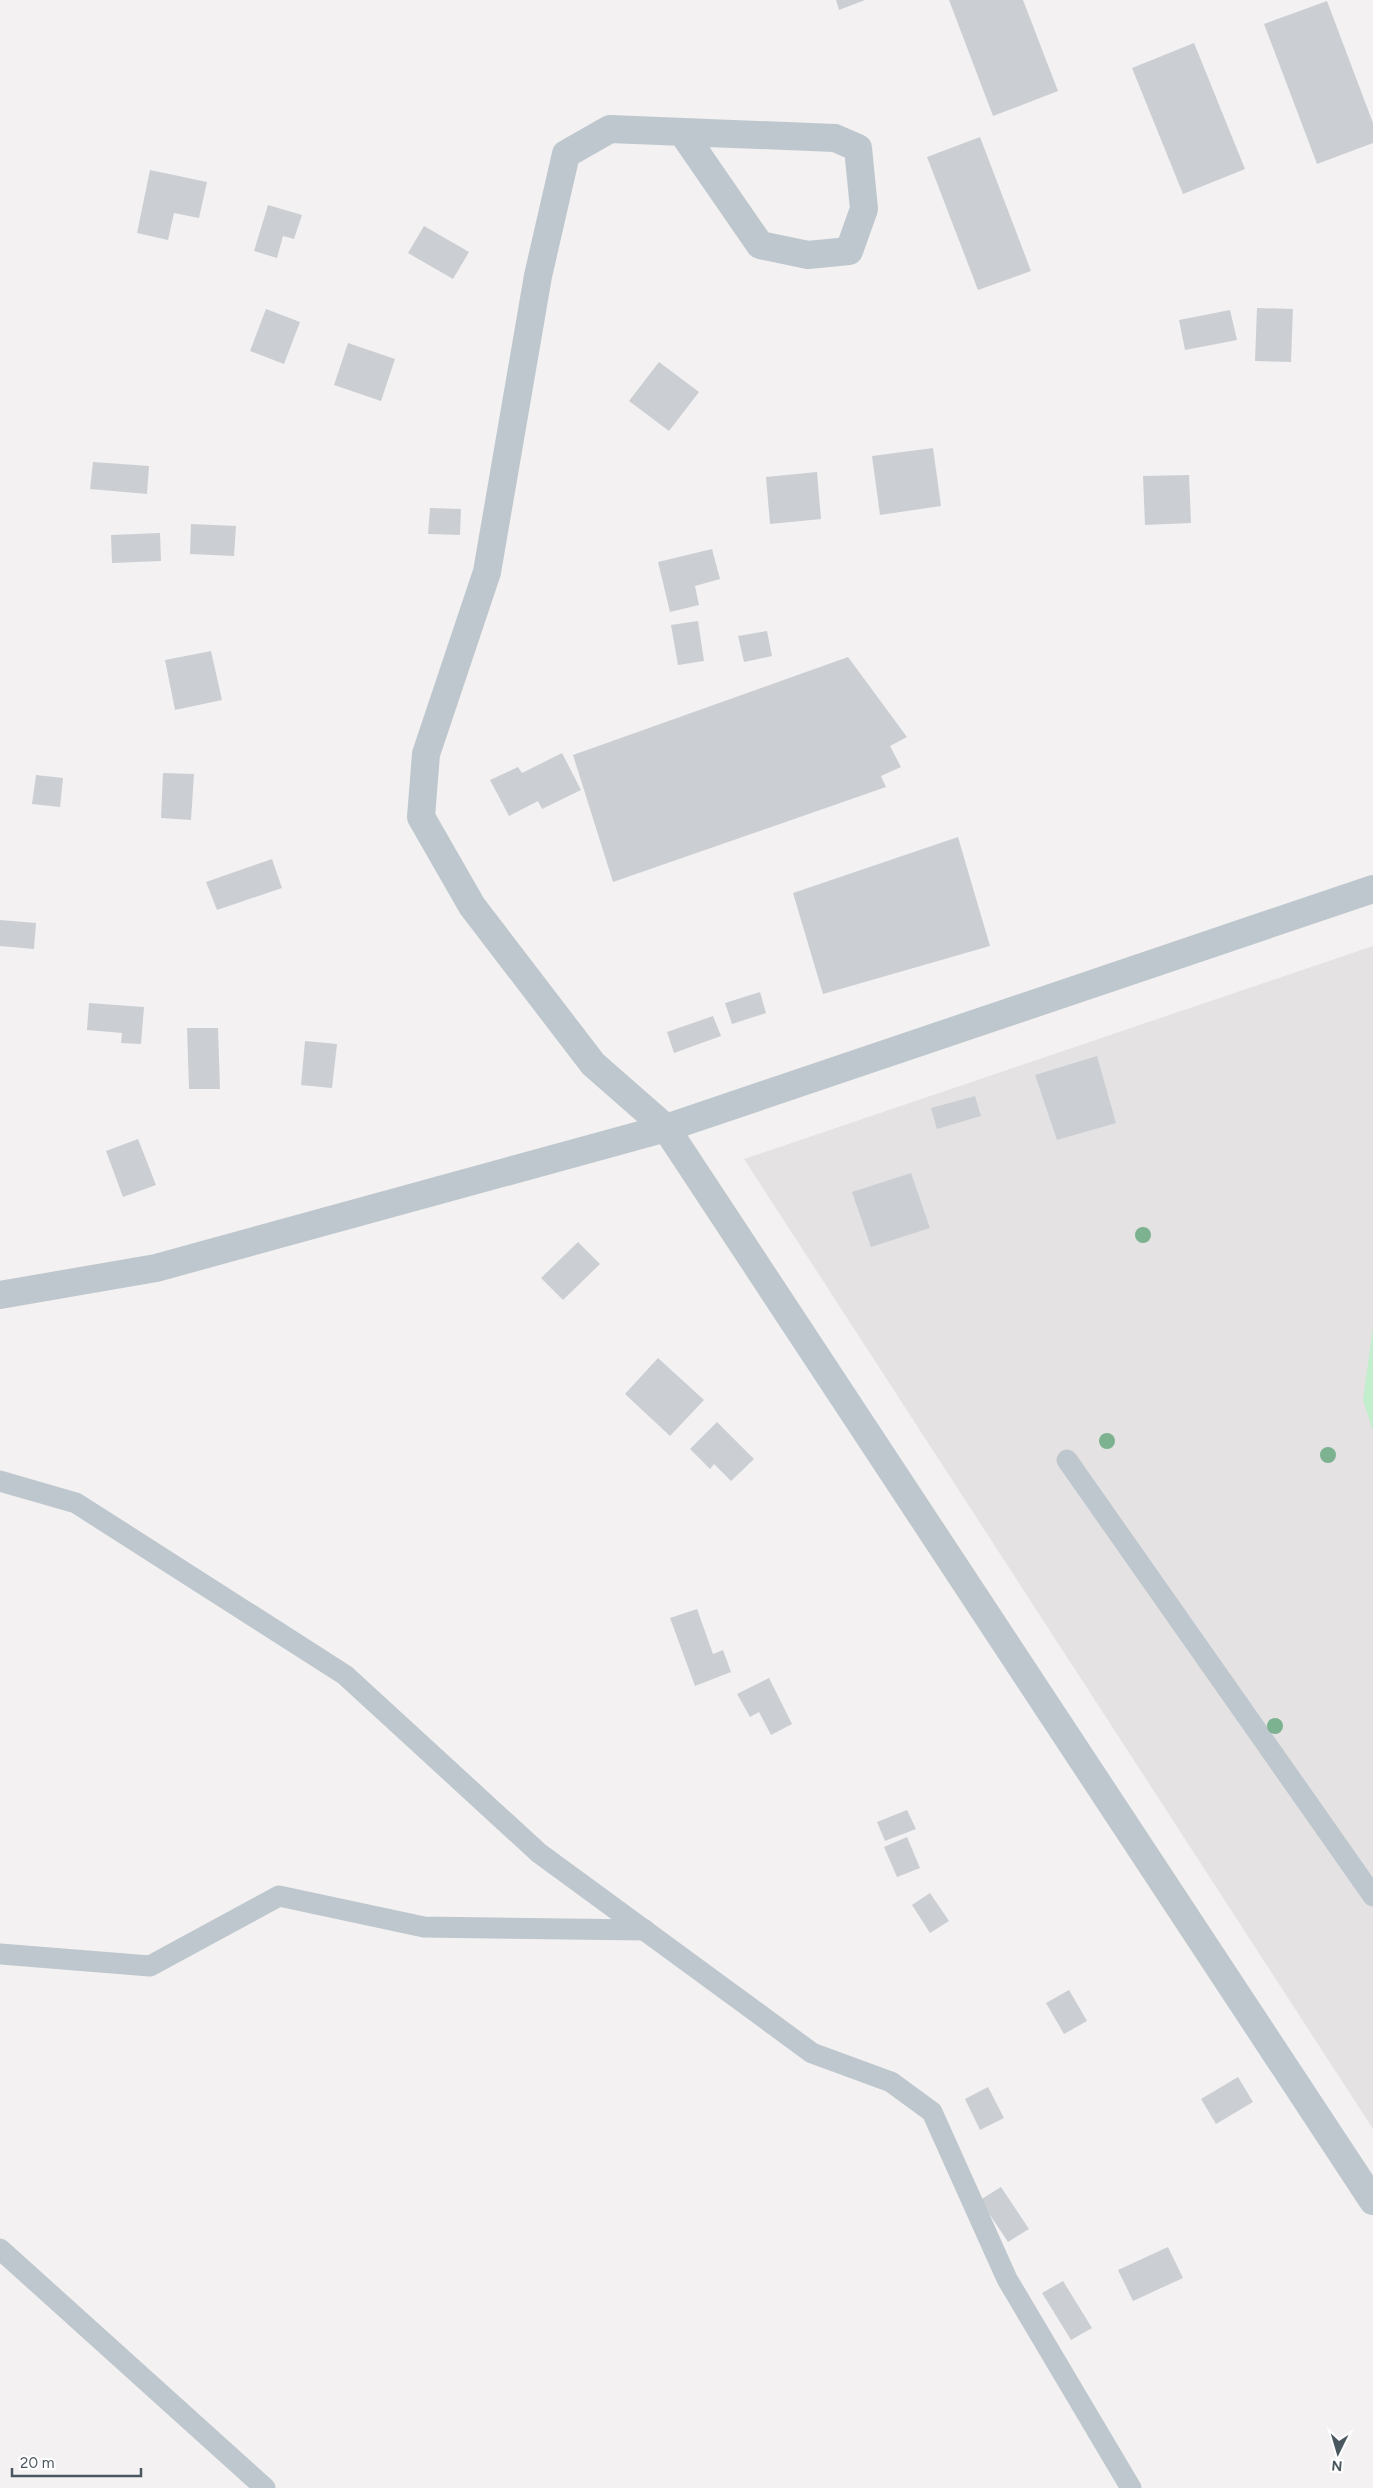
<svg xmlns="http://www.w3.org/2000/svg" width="1373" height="2488" font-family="Figtree,sans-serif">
<rect width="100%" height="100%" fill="#f3f1f1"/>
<!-- education -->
<path fill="#e4e2e3" d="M1373 946V2129L744 1159Z"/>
<!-- green -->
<path fill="#c2eecd" d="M1373 1327V1431L1363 1400Z"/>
<!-- building -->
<g fill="#cbcfd3">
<path d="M836 0H865L839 10Z"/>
<path d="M949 0H1023L1058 91 993 116Z"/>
<path d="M1327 1 1373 123V143L1317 164 1264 24Z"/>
<path d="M1194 43 1245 169 1183 194 1132 68Z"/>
<path d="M980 137 1031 271 978 290 927 157Z"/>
<path d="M150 170 207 182 199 218 174 213 168 240 137 233Z"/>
<path d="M268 205 302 215 294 239 283 236 277 258 254 251Z"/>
<path d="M424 226 469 252 453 279 408 253Z"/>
<path d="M1257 308 1293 309 1291 362 1255 361Z"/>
<path d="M266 309 300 322 284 364 250 351Z"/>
<path d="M1230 310 1237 340 1185 350 1179 320Z"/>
<path d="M348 343 395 359 381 401 334 385Z"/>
<path d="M659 362 699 392 669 431 629 401Z"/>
<path d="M933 448 941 506 880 515 872 456Z"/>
<path d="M93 462 149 466 147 494 90 489Z"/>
<path d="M817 472 821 519 770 524 766 477Z"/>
<path d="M1189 475 1191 523 1145 525 1143 476Z"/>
<path d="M430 508 461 509 460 535 428 534Z"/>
<path d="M191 524 236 526 234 556 190 554Z"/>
<path d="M160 533 161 561 112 563 111 535Z"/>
<path d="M712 549 720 579 695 586 699 605 670 612 658 562Z"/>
<path d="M698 621 704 661 678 665 671 625Z"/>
<path d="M767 631 772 656 744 662 738 636Z"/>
<path d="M211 651 222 700 175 710 165 660Z"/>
<path d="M848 657 907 737 890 746 901 767 881 776 886 787 613 882 573 755Z"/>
<path d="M562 753 581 790 542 809 538 801 509 816 490 780 518 767 522 773Z"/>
<path d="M163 773 194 774 191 820 161 818Z"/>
<path d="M36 775 63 778 60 807 32 804Z"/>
<path d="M958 837 990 946 823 994 793 893Z"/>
<path d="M272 859 282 888 217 910 206 882Z"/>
<path d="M0 920 36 923 34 949 0 946Z"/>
<path d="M760 992 766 1013 732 1024 725 1003Z"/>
<path d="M89 1003 144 1007 141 1044 121 1043 122 1033 87 1030Z"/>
<path d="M713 1016 721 1036 674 1053 667 1032Z"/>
<path d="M187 1028H218L220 1089H189Z"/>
<path d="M305 1041 337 1044 332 1088 301 1085Z"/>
<path d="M1097 1056 1116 1123 1057 1140 1035 1075Z"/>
<path d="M975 1096 981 1116 937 1129 931 1108Z"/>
<path d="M138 1139 156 1185 123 1197 106 1151Z"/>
<path d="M911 1173 930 1228 871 1247 852 1192Z"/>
<path d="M578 1242 600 1264 563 1300 541 1278Z"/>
<path d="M658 1358 704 1400 670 1436 625 1394Z"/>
<path d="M717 1422 754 1459 731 1481 714 1464 710 1469 690 1449Z"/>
<path d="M697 1609 713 1654 723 1650 731 1672 695 1686 670 1618Z"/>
<path d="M769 1678 792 1724 771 1735 759 1712 750 1717 737 1694Z"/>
<path d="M907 1810 916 1829 885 1841 877 1822Z"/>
<path d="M907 1837 920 1868 897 1877 884 1847Z"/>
<path d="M930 1893 949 1921 930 1933 912 1905Z"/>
<path d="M1069 1990 1087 2021 1064 2034 1046 2003Z"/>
<path d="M1238 2077 1253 2102 1216 2124 1201 2099Z"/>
<path d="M988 2087 1004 2118 980 2130 965 2099Z"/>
<path d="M1001 2187 1029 2229 1008 2242 980 2200Z"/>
<path d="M1168 2247 1183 2278 1133 2301 1118 2270Z"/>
<path d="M1063 2281 1092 2328 1071 2340 1042 2293Z"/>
</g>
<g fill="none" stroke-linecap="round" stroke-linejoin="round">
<!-- service -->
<g stroke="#bdc7cd" stroke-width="21">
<path d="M1067 1460 1373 1896"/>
<path d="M0 1481 76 1503 345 1675 539 1853 812 2053 891 2082 932 2112 1007 2279 1131 2488"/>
<path d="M0 1954 150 1966 279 1896 424 1927 645 1930"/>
<path d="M0 2249 265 2488"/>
</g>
<!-- minor -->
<g stroke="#bdc7cd" stroke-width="28">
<path d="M682 132 760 245 808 255 849 251 864 209 858 148 835 138 610 129 566 154 538 276 487 572 426 754 421 817 472 906 593 1064 666 1128 1373 2201"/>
<path d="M0 1295 156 1268 666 1128 1373 889"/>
</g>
</g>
<!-- trees -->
<g fill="#7cb28f">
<circle cx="1143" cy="1235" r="8"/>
<circle cx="1107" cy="1441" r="8"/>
<circle cx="1328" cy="1455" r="8"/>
<circle cx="1275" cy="1726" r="8"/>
</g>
<!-- north arrow -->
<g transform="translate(1338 2453) rotate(185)" stroke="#ffffff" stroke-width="4" paint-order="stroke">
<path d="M0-4L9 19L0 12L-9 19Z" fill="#49575e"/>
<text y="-8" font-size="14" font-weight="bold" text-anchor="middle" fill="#49575e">N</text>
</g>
<!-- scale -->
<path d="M12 2468v8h129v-8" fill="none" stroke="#49575e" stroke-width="2.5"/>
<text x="20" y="2468" font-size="15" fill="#49575e" stroke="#ffffff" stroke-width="4" paint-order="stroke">20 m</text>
</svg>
